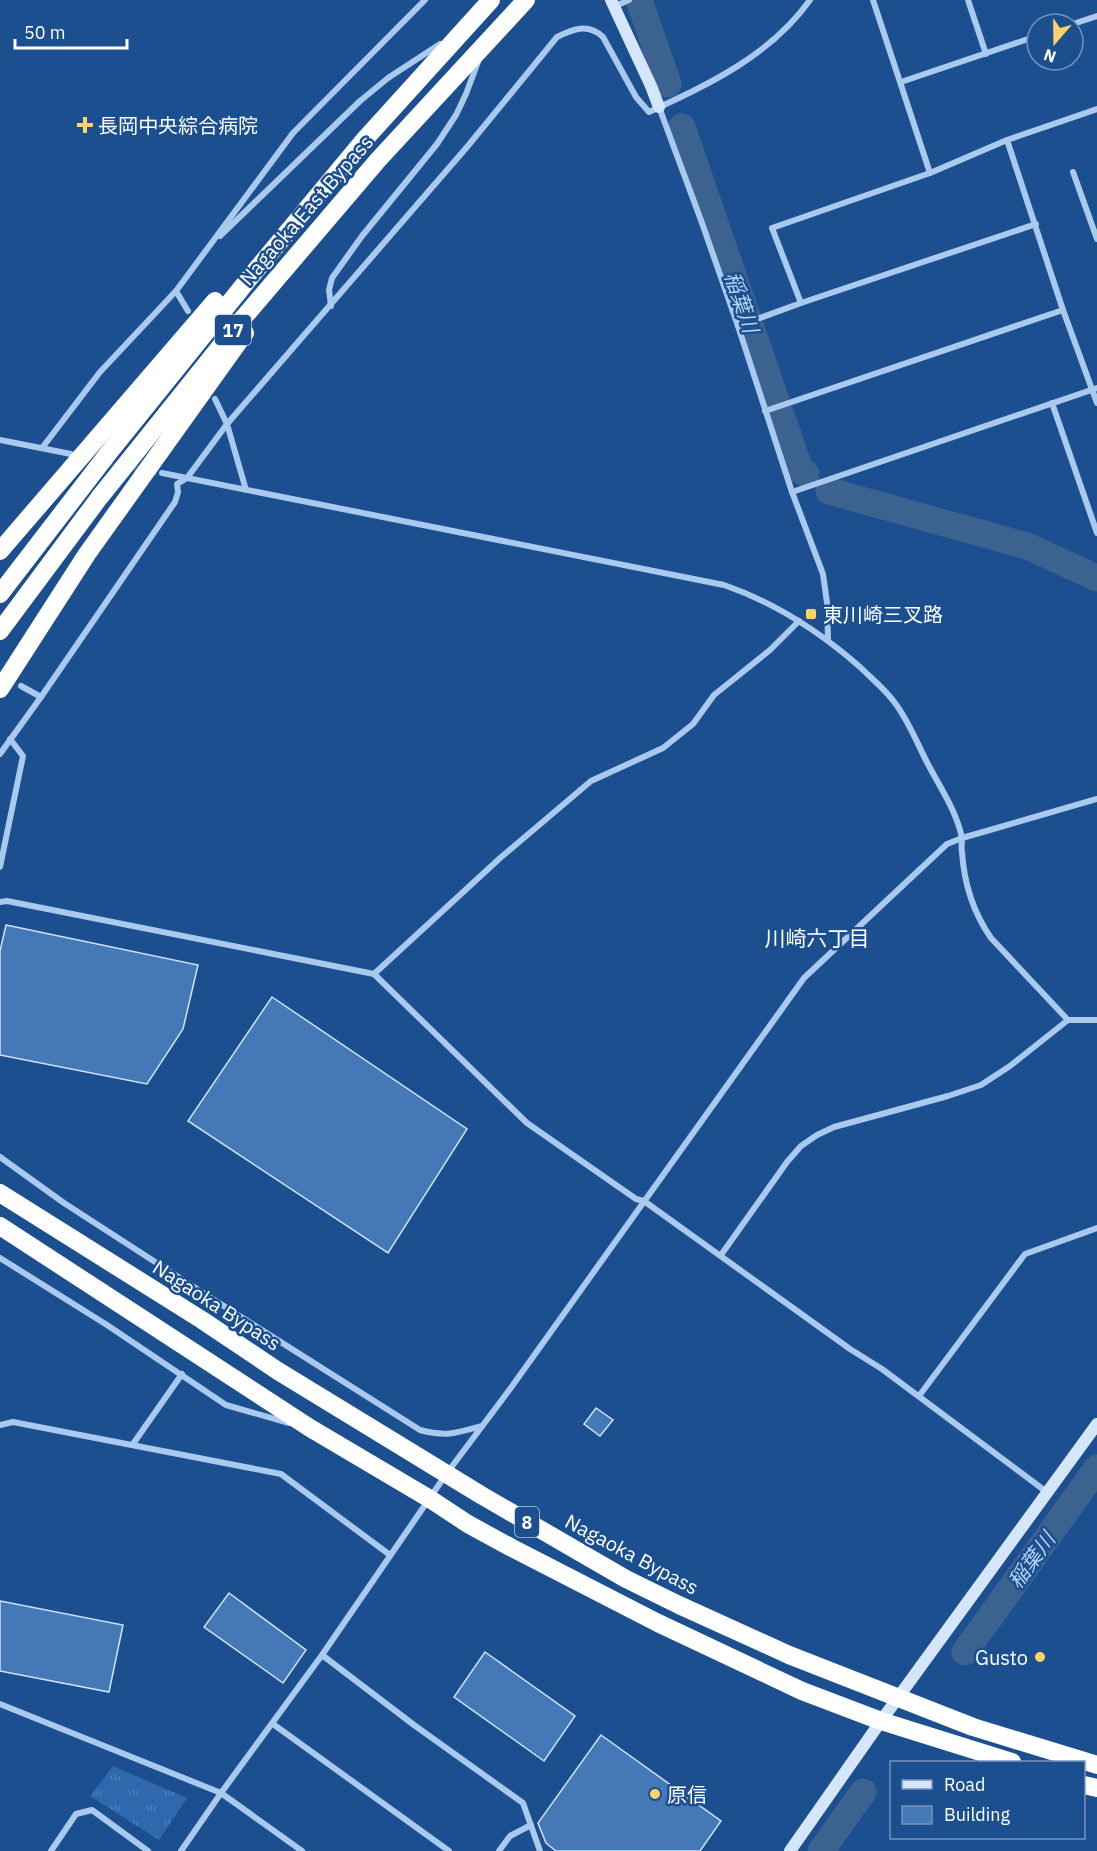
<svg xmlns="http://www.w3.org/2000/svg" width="1097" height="1851" font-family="'IBM Plex Sans','Noto Sans JP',sans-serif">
<defs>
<pattern id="park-tufts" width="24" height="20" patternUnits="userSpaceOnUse" patternTransform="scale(1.5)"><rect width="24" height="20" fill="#2e69ad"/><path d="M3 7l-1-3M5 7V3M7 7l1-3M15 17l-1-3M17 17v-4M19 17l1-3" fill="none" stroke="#4d80b9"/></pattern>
</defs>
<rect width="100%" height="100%" fill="#1b4f8f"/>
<!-- park -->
<path fill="url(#park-tufts)" d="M113 1766 187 1798 159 1840 90 1796Z"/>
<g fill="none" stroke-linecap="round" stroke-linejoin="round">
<!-- river -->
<g stroke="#3c6290" stroke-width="27">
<path d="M639 0 668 84"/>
<path d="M682 127 800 470 806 474"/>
<path d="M829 491 1027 546 1097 578"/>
<path d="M965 1652 1097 1468"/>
<path d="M821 1851 863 1792"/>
</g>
</g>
<!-- building -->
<g fill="#4478b7" stroke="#cfe3fa" stroke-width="1.5">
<path d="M6 925 198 965 183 1029 147 1084 0 1055V951Z"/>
<path d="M272 997 467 1129 388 1253 188 1121Z"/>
<path d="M596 1408 613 1420 600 1436 584 1424Z"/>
<path d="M229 1593 306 1650 283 1683 204 1627Z"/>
<path d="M0 1601 123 1625 109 1692 0 1671Z"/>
<path d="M485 1652 575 1716 544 1761 454 1697Z"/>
<path d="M601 1735 721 1821 700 1851H556L546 1843 538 1823Z"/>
</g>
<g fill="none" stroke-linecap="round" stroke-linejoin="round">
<!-- street-tunnel -->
<path stroke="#3d69a0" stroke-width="6" stroke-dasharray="6 3" stroke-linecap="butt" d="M107 462 162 473"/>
<!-- street -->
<g stroke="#a9c9ee" stroke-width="6">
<path d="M873 0 930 173"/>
<path d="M968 0 986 54"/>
<path d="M613 7 629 0"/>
<path d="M1073 24 1097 16"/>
<path d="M901 82 1037 36"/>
<path d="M659 107 702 223 738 326 792 492 823 574 827 603 828 639"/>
<path d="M1007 140 1063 310 1097 403"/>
<path d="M1073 172 1097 239"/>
<path d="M220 236 360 101 388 78 440 44"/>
<path d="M176 291 188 311"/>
<path d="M801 303 1036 224"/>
<path d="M331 306 329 290 332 278 362 236 437 144 456 115 466 94 478 62"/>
<path d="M738 326 801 303 772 228 930 173 1007 140 1097 109"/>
<path d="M215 399 227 424 246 490"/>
<path d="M1052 403 1097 533"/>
<path d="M765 411 1063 310"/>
<path d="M0 440 71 454"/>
<path d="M42 448 100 372 176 291 293 133 425 0"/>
<path d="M162 473 724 585C776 603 819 631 860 667 872 679 885 689 895 703 910 723 918 746 930 768 942 790 957 813 962 838 962 843 961 848 962 852 964 883 973 912 991 938L1068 1020"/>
<path d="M792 492 1097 388"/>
<path d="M21 686 41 697"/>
<path d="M0 754 41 697 175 502 178 492 177 484 187 478 227 424 467 147 557 37C573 29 588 23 603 37L636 97 649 112C709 84 770 56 810 0"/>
<path d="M0 867 23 756 10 739"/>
<path d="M0 902 7 901 374 974 527 1123 636 1199 644 1201 850 1349 882 1369 1048 1493"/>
<path d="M374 974 499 859 591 781 663 748 693 724 714 695 770 650 799 621"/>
<path d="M0 1157 64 1203 200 1291 420 1430C446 1437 457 1433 482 1426"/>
<path d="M721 1255 787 1162 801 1146 817 1135 834 1127 948 1096 981 1085 1010 1066 1068 1020H1097"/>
<path d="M0 1258 107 1325 226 1405 289 1423"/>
<path d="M919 1396 1025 1254 1097 1228"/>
<path d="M0 1425 13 1422 281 1474 390 1555"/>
<path d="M133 1444 182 1374"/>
<path d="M322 1655 414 1725 523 1803 540 1851"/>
<path d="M0 1704 221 1793 302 1851"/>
<path d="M273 1724 449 1851"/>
<path d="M51 1851 76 1814 92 1810 148 1851"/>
<path d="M181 1851 221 1793 322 1655 447 1473 510 1389 804 978 947 844 962 838 1097 799"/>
<path d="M499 1851 510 1836 531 1825"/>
</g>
<!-- secondary -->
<g stroke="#d6e6fa" stroke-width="12">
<path d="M611 0 651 86 659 107"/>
<path d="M790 1851 881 1721 1097 1424"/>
</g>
<!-- highway -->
<g stroke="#fff" stroke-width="18">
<path d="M0 551 215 301"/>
<path d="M0 594 110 451 256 270 365 139 491 0"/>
<path d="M0 631 99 498 244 317 378 160 526 0"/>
<path d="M0 689 87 554 245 333"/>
<path d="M0 1193 202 1320 278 1371 481 1495 626 1579 679 1605 789 1655 973 1727 1097 1765"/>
<path d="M0 1226 310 1428 430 1499 468 1524 512 1548 658 1623 802 1691 881 1721 1012 1762"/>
<path d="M1084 1785 1097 1788"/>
</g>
</g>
<!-- markers -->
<g fill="#ffd166" stroke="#1b4f8f" stroke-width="2">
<path d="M82 116h6v6h6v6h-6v6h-6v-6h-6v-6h6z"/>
<rect x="805" y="608" width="12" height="12" rx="3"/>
<circle cx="1040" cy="1657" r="6"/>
<circle cx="655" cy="1794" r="6"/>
</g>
<g text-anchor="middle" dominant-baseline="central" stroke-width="5" stroke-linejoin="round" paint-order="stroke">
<!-- shield labels -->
<g fill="#1b4f8f" stroke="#bbcadd" stroke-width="1.5">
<rect x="215" y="315" width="36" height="30" rx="4.5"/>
<rect x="515" y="1507" width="24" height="30" rx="4.5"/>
</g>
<g font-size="18" font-weight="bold" fill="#fff">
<text x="233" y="330">17</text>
<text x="527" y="1522">8</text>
</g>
<!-- poi labels -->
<g font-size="20" fill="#fff" stroke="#1b4f8f" text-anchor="start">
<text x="98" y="125">長岡中央綜合病院</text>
<text x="823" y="614">東川崎三叉路</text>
<text x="1028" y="1657" text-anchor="end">Gusto</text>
<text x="667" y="1794">原信</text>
</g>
<!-- street labels -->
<g font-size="20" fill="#fff" stroke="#1b4f8f">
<text transform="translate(306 210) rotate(-49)">Nagaoka East Bypass</text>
<text transform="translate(217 1305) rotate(33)">Nagaoka Bypass</text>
<text transform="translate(632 1554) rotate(28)">Nagaoka Bypass</text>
</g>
<!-- water labels -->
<g font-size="21" font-style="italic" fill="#b5d3f5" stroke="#1b4f8f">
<text transform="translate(742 302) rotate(71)">稲葉川</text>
<text transform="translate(1031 1560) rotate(-54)">稲葉川</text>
</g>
<!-- neighbourhood labels -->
<g font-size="21" fill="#fff" stroke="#1b4f8f">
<text x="817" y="938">川崎六丁目</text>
</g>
</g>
<!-- legend -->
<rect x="890" y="1761" width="195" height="78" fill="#1b4f8f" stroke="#7695bc" stroke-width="1.5"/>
<rect x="902" y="1780" width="30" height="9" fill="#d6e6fa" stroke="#7695bc" stroke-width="1.5"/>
<text x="944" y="1791" font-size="18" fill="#ffffff">Road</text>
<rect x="902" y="1806" width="30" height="18" fill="#4478b7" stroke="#7695bc" stroke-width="1.5"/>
<text x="944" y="1821" font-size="18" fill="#ffffff">Building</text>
<!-- north arrow -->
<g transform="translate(1055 42) rotate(200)"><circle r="28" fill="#1b4f8f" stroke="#7695bc" stroke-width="1.5"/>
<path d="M0-4.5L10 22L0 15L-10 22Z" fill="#ffd166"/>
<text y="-9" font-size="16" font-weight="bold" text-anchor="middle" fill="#ffffff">N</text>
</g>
<!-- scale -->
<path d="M15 39v9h112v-9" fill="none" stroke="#ffffff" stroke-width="3"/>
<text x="24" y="39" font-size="18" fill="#ffffff" stroke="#1b4f8f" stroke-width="4.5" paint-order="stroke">50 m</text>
</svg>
